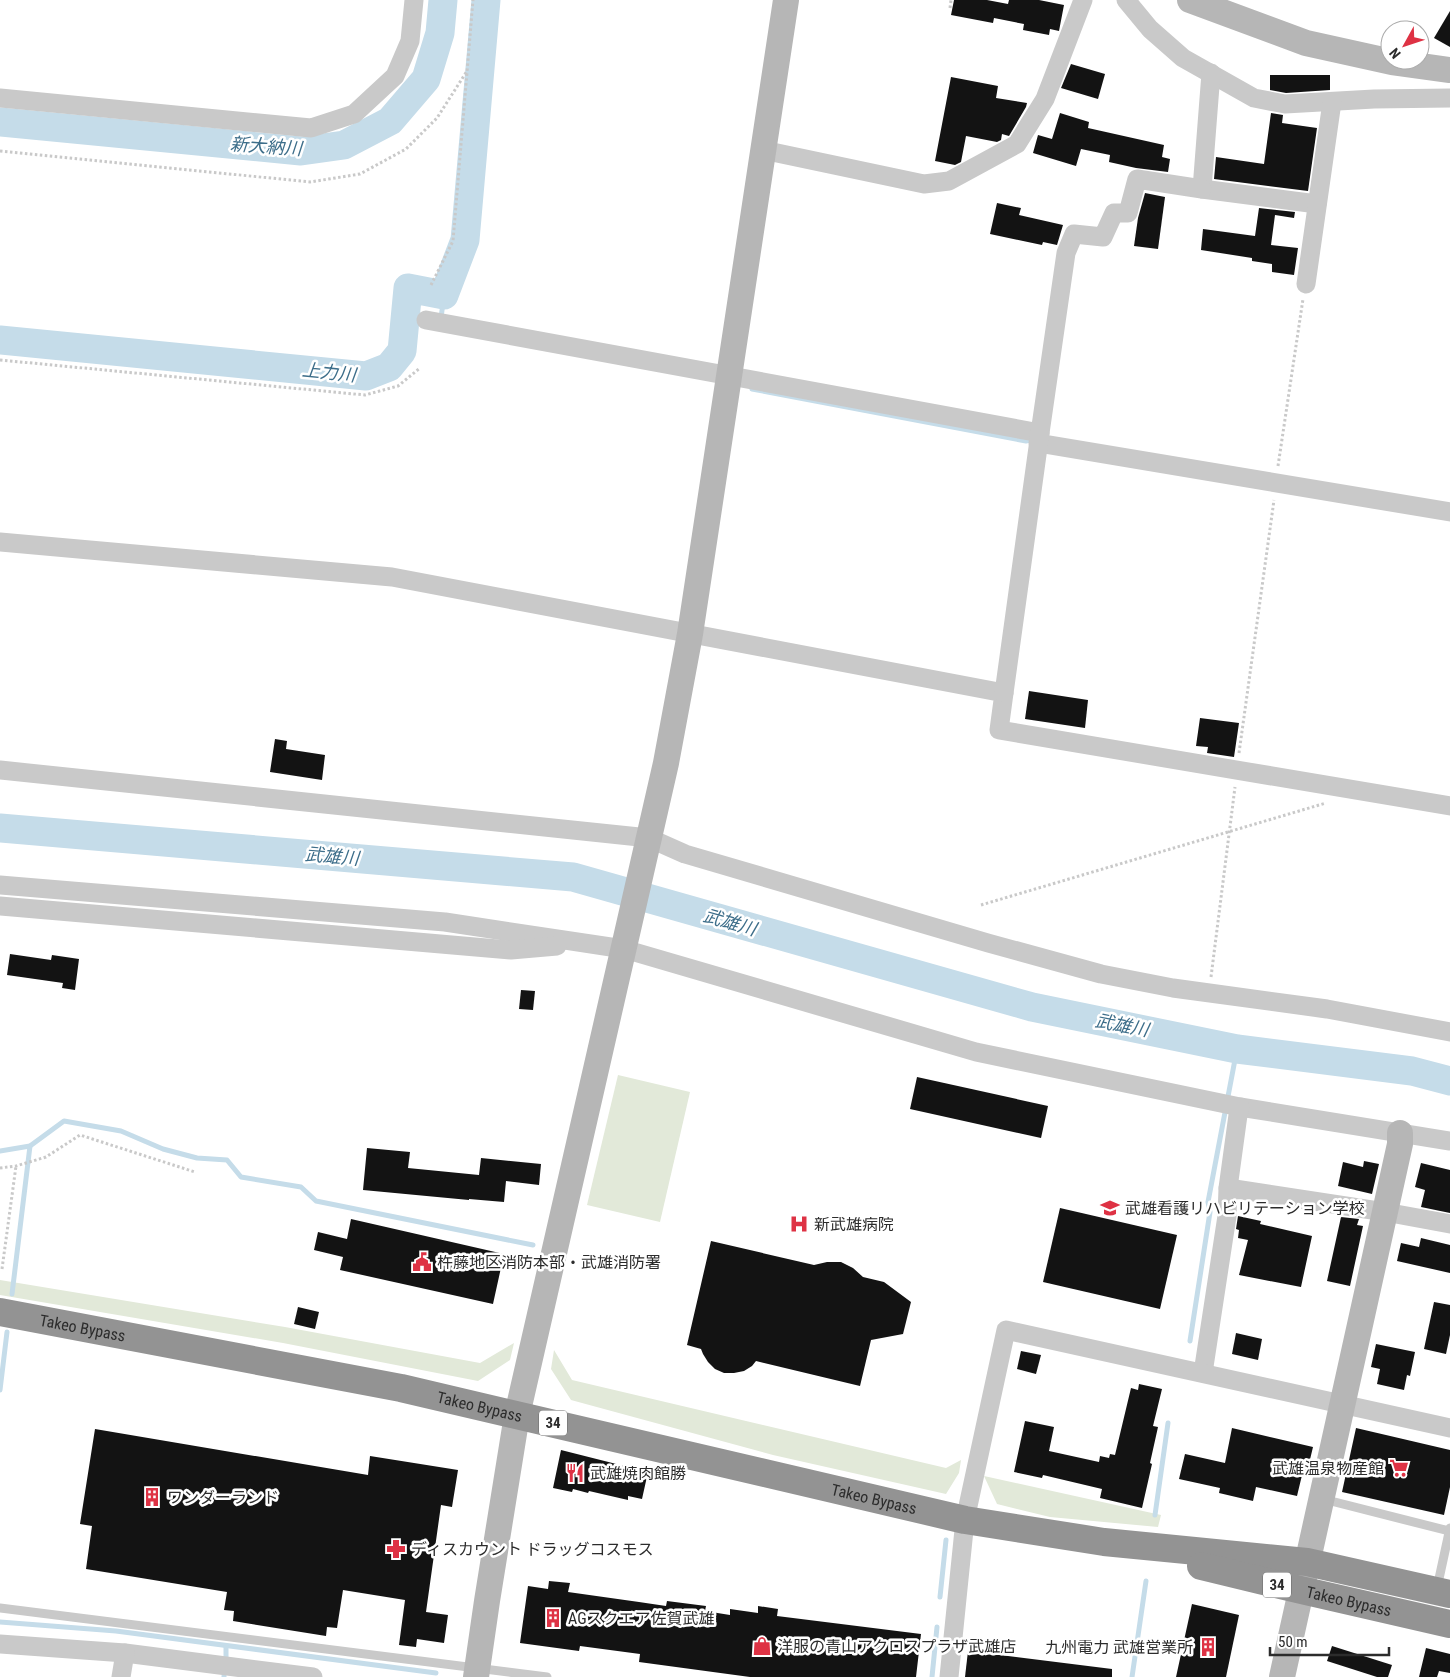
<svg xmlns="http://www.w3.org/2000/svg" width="1450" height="1677" font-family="'Roboto Condensed','Noto Sans JP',sans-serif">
<rect width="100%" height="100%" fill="#fff"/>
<!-- green -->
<g fill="#e2e9d9">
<path d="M618 1075 690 1092 660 1222 587 1205Z"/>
<path d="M0 1280 285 1327 480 1363 514 1343 510 1360 478 1381 283 1343 0 1295Z"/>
<path d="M554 1350 572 1380 946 1468 961 1460 959 1473 946 1494 773 1455 571 1400 551 1369Z"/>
<path d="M984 1476 1161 1515 1158 1527 1050 1517 997 1504Z"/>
</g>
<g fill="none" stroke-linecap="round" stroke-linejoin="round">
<!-- stream -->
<g stroke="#c5dce9" stroke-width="5">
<path d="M441 318 444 295"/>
<path d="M752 389 1026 441 1036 439"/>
<path d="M0 1151 30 1146 64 1121 121 1131 163 1149 197 1158 227 1160 241 1177 301 1187 316 1201 533 1245"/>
<path d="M12 1294 30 1146"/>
<path d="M1190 1341 1210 1212 1208 1202 1237 1049"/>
<path d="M0 1390 7 1332"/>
<path d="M1155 1515 1168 1423"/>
<path d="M940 1597 946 1540"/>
<path d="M0 1622 116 1631 436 1673"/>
<path d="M226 1646V1659"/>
<path d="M224 1677V1676"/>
<path d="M932 1677 937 1627"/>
<path d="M1132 1677 1146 1581"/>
</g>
<!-- river -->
<g stroke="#c5dce9" stroke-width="29">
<path d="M0 122 301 151 344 145 390 121 426 79 440 33 443 0"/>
<path d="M0 340 366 376 389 367 402 351 408 288 444 295 465 240 486 0"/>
<path d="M0 828 573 877 1032 1007 1237 1049 1412 1071 1450 1081"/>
</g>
</g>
<!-- building -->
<g fill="#131313">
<path d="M954 0H987L1008 4 1009 0H1039L1064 5 1059 31 1050 29 1049 35 1023 30 1024 24 994 18 993 23 951 15Z"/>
<path d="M1450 11V47L1434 38Z"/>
<path d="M1071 64 1105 74 1098 99 1061 88Z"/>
<path d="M1270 75H1330V90L1286 93 1270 90Z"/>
<path d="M951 77 998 86 996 98 1027 103 1026 107 1009 136 1002 134 1001 140 997 142 966 136 961 162 955 165 935 161Z"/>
<path d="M1060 113 1089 122 1088 128 1164 145 1162 157 1170 159 1168 172 1136 168 1109 162 1110 155 1081 149 1076 166 1033 153 1038 135 1052 139Z"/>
<path d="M1271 113 1283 115 1282 123 1317 128 1308 191 1214 179 1216 157 1264 164Z"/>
<path d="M1145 193 1165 197 1158 249 1134 246 1138 218Z"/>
<path d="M997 203 1021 208 1019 215 1063 225 1057 245 1043 242 1042 245 990 234Z"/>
<path d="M1259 208 1295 212 1294 218 1275 215 1271 245 1298 248 1294 275 1272 272V264L1252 261V258L1201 250 1203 229 1255 236Z"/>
<path d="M1029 691 1088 700 1085 728 1025 719Z"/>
<path d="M1200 718 1239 723 1234 757 1207 753 1208 747 1196 746Z"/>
<path d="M275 739 287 741 286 749 325 755 322 780 270 772Z"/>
<path d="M10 954 51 960 52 955 79 959 75 990 62 988 63 983 7 975Z"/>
<path d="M521 990 535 991 533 1010 519 1009Z"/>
<path d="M917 1077 1048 1106 1041 1138 910 1109Z"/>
<path d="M367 1148 410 1152 408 1168 479 1175 481 1158 541 1164 539 1185 506 1181 504 1202 469 1199V1200L363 1190Z"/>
<path d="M1364 1161 1379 1164 1372 1194 1338 1186 1343 1162 1363 1167Z"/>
<path d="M1421 1163 1450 1170V1213L1421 1207 1425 1190 1415 1187Z"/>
<path d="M1060 1208 1177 1235 1160 1309 1043 1282Z"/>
<path d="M1238 1216 1261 1221 1260 1224 1312 1236 1301 1287 1239 1275 1248 1240 1238 1238 1239 1230 1236 1229Z"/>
<path d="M1341 1217 1359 1219 1357 1225 1363 1226 1350 1286 1327 1281Z"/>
<path d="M351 1219 504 1254 493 1304 340 1270 343 1257 314 1250 318 1232 347 1239Z"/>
<path d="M1421 1238 1450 1245V1273L1397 1261 1401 1243 1419 1247Z"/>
<path d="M711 1241 814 1265 827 1262H841L853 1268 863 1277 884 1282 911 1302 903 1334 871 1340 860 1386 756 1361 752 1366 744 1371 734 1373H724L715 1369 708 1362 703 1354 701 1349 687 1345Z"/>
<path d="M1434 1302 1450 1305V1335L1446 1354 1424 1349Z"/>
<path d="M298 1307 319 1312 315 1329 294 1324Z"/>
<path d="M1236 1333 1262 1339 1258 1360 1232 1354Z"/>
<path d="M1376 1344 1415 1352 1410 1376 1407 1375 1404 1390 1377 1384 1380 1369 1371 1367Z"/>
<path d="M1021 1351 1041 1355 1036 1374 1017 1369Z"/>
<path d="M1139 1384 1162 1389 1153 1426 1158 1427 1150 1463 1152 1464 1142 1508 1100 1498 1102 1489 1043 1475 1042 1478 1014 1472 1025 1421 1054 1427 1049 1451 1099 1462 1100 1456 1109 1458 1110 1454 1115 1455 1131 1388 1138 1390Z"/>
<path d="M1232 1428 1313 1447 1307 1472 1303 1471 1297 1496 1256 1487 1253 1501 1219 1493 1220 1488 1179 1479 1185 1454 1225 1463Z"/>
<path d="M1356 1428 1450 1450V1487L1444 1515 1342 1492Z"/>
<path d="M95 1429 368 1475 370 1456 458 1470 452 1507 441 1505 426 1612 448 1615 444 1643 417 1639 416 1647 399 1645 405 1600 343 1590 337 1628 327 1627 326 1636 233 1621 234 1611 224 1610 227 1592 86 1569 92 1526 80 1524Z"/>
<path d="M561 1450 648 1472 642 1499 628 1496V1500L589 1491 588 1493 573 1489 572 1492 553 1488Z"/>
<path d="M549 1581 570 1583 568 1592 639 1602 666 1606 667 1601 706 1606 705 1611 730 1615V1609L758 1613V1606L778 1609 777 1616 921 1634 916 1677H750L639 1662 640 1654 580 1646 579 1651 520 1643 528 1586 548 1589Z"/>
<path d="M1192 1604 1239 1615 1226 1677H1176Z"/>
<path d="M1332 1646 1392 1665 1388 1677H1377L1327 1661Z"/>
<path d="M1426 1648 1450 1654V1673L1439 1671 1437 1677H1419Z"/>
<path d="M968 1651 1112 1669V1677H965Z"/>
</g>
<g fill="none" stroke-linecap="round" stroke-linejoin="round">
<!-- path -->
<g stroke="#c9c9c9" stroke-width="3" stroke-dasharray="2.5 2.5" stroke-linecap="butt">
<path d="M950 8 951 0"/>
<path d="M0 151 310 182 360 174 406 149 437 118 467 71"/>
<path d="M431 285 453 241 473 0"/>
<path d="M0 360 365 395 398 386 420 368"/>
<path d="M1278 466 1303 299"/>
<path d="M1239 753 1274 500"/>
<path d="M981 905 1326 803"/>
<path d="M1211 977 1235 787"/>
<path d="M0 1168 16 1166 46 1157 80 1135 195 1172"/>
<path d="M2 1269 16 1166"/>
</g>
<!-- lane -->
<g stroke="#c9c9c9" stroke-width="9">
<path d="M1323 1499 1449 1531"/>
<path d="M1437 1588 1450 1528"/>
<path d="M0 1608 547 1677"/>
</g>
<!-- street -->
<g stroke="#c9c9c9" stroke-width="19">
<path d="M1126 0 1150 29 1183 58 1254 98 1285 104 1374 99 1450 98"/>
<path d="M1211 73 1202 189 1317 204"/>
<path d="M0 98 311 128 354 114 395 76 410 41 414 0"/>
<path d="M763 150 924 184 949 181 1017 144 1045 99 1083 0"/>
<path d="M1306 284 1332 102"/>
<path d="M426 320 1040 433"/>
<path d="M1038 443 1450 512"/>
<path d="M0 542 392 577 1004 693 999 730 1450 806"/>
<path d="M1004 693 1040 433 1066 253 1074 234 1103 237 1114 213H1128L1137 179 1202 189"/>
<path d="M0 770 649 838 685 854 988 943 1101 974 1173 988 1327 1009 1450 1032"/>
<path d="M0 885 445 922 624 949 976 1052 1240 1107 1450 1141"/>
<path d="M0 906 511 950 557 946"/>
<path d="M1228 1188 1238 1115 1240 1107"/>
<path d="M1203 1373 1227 1216 1228 1188 1385 1212 1450 1224"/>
<path d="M0 1644 125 1653 313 1677"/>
<path d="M121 1677 125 1653"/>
<path d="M949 1677 965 1520 1006 1330 1450 1428"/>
</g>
<!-- secondary -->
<g stroke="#b6b6b6" stroke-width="26">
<path d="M1190 0 1306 43 1392 62 1450 70"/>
<path d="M476 1677 487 1601 517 1415 666 763 690 634 786 0"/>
<path d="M1282 1677 1400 1144V1133"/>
</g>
<!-- highway -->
<g stroke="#939393" stroke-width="28">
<path id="s1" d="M0 1312 401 1388 965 1520 1104 1542 1307 1562 1450 1594"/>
<path id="s2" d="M1201 1566 1301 1590 1450 1624"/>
</g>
</g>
<!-- icons -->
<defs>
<g id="university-bare" transform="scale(1.5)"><path d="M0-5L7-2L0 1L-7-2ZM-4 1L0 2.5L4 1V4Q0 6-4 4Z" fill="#de3244" stroke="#fff" stroke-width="2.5" paint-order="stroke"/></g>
<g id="hospital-bare" transform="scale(1.5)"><path d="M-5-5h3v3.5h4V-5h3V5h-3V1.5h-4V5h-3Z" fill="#de3244" stroke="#fff" stroke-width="2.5" paint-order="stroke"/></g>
<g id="civic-bare" transform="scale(1.5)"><path d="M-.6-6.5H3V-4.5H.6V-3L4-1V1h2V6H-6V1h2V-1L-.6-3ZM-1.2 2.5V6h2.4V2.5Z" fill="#de3244" stroke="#fff" stroke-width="2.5" paint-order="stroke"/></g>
<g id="supermarket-bare" transform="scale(1.5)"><path d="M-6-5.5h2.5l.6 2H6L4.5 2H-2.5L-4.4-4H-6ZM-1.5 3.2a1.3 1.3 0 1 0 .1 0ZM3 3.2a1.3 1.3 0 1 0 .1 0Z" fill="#de3244" stroke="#fff" stroke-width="2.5" paint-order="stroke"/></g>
<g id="restaurant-bare" transform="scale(1.5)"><path d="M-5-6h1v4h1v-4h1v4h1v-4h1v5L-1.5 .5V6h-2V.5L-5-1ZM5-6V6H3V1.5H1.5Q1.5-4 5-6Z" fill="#de3244" stroke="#fff" stroke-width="2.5" paint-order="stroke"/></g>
<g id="building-bare" transform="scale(1.5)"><path d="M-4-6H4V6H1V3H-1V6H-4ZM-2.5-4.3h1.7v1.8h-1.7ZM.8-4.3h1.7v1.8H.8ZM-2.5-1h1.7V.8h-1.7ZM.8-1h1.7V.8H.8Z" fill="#de3244" stroke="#fff" stroke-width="2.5" paint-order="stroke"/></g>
<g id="pharmacy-bare" transform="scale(1.5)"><path d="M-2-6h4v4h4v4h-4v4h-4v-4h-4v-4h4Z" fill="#de3244" stroke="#fff" stroke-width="2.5" paint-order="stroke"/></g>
<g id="shop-bare" transform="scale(1.5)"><path d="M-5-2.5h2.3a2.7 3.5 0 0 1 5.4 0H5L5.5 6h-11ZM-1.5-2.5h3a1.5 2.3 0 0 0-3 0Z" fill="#de3244" stroke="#fff" stroke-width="2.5" paint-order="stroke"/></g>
</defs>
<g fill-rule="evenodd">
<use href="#university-bare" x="1110" y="1208"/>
<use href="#hospital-bare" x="799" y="1224"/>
<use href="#civic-bare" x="422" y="1262"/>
<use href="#supermarket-bare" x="1399" y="1468"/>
<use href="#restaurant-bare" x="575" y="1473"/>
<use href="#building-bare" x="152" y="1497"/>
<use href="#pharmacy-bare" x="396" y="1549"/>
<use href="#building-bare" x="553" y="1618"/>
<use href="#shop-bare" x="762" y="1646"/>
<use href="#building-bare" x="1208" y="1647"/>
</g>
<g text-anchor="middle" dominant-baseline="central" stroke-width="5" stroke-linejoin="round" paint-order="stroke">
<!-- shield labels -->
<g fill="#fff" stroke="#6b6b6b" stroke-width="1">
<rect x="539" y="1410.5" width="28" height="25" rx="4"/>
<rect x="1263" y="1572.5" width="28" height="25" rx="4"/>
</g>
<g font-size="15" font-weight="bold" fill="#2c2c2c">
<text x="553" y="1423">34</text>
<text x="1277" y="1585">34</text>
</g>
<!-- poi labels -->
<g font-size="16" fill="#2c2c2c" stroke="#fff" text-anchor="start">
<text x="1125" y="1208">武雄看護リハビリテーション学校</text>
<text x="814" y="1224">新武雄病院</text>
<text x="437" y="1262">杵藤地区消防本部・武雄消防署</text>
<text x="1384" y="1468" text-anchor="end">武雄温泉物産館</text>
<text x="590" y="1473">武雄焼肉館勝</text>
<text x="167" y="1497">ワンダーランド</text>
<text x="411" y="1549">ディスカウント ドラッグコスモス</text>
<text x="568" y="1618">AGスクエア佐賀武雄</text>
<text x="777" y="1646">洋服の青山アクロスプラザ武雄店</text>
<text x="1193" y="1647" text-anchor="end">九州電力 武雄営業所</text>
</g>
<!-- street labels -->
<g font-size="16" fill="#2c2c2c" stroke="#fff">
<text stroke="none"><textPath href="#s1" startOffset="84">Takeo Bypass</textPath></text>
<text stroke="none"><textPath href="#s1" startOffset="489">Takeo Bypass</textPath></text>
<text stroke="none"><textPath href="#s1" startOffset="894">Takeo Bypass</textPath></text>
<text stroke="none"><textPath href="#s2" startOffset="152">Takeo Bypass</textPath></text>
</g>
<!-- water labels -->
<g font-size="18" font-style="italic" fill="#3d6e8a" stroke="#fff">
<text transform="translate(266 146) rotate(4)">新大納川</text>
<text transform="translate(329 372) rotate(6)">上力川</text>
<text transform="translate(332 856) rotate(5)">武雄川</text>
<text transform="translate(730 922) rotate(16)">武雄川</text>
<text transform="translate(1122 1025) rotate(11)">武雄川</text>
</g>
</g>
<!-- north arrow -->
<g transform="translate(1405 45) rotate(230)"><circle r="24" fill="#ffffff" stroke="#ababab"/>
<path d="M0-4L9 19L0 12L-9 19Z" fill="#de3244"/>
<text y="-8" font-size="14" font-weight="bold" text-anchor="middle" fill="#2c2c2c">N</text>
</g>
<!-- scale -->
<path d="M1270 1647v8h119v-8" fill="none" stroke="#2c2c2c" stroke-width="2.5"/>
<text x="1278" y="1647" font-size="15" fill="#2c2c2c" stroke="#ffffff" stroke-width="4" paint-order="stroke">50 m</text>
</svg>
